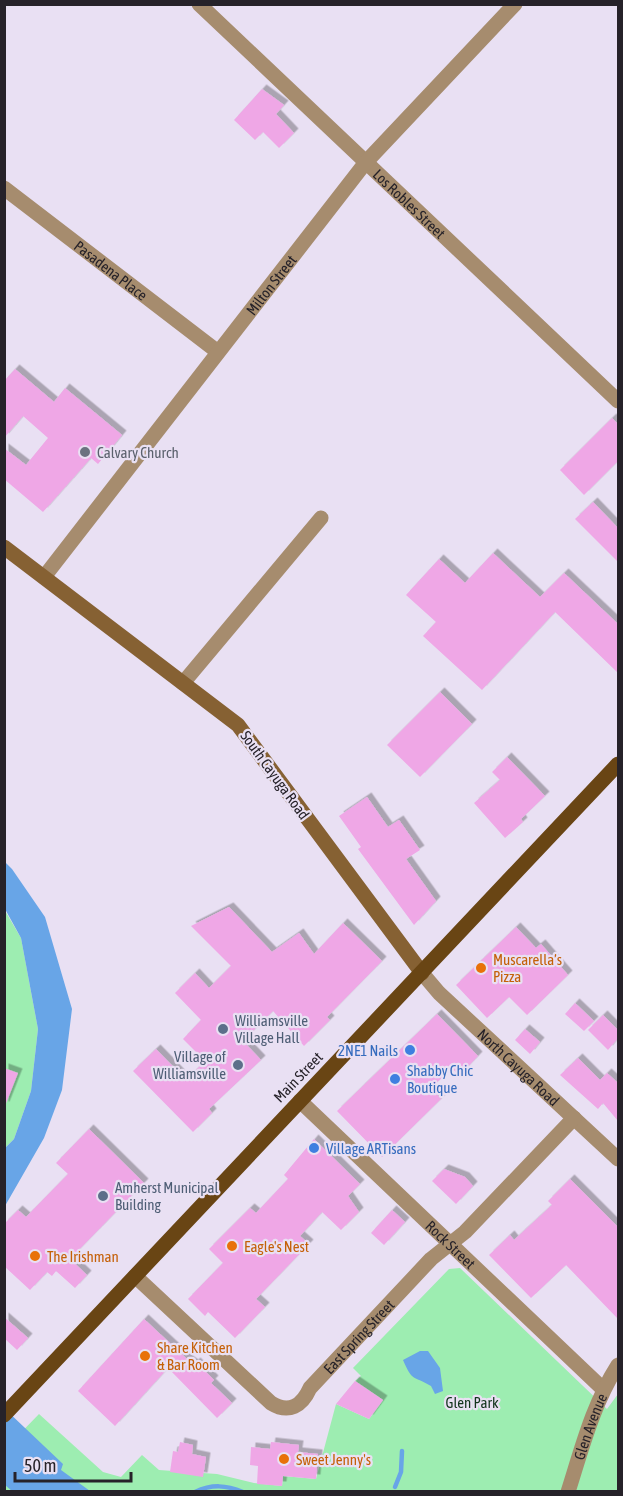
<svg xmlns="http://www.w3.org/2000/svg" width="623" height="1496" font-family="'Asap Condensed',sans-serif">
<defs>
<filter id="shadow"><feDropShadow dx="4.5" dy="-4.5" stdDeviation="0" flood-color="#0004"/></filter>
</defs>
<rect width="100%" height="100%" fill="#e9e0f3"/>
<!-- green -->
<g fill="#9dedb1">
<path d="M4 909 21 938 38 1029 31 1091 14 1139 5 1148Z"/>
<path d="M460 1268 607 1409 618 1394V1491L4 1490V1450L39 1414 103 1472 121 1477 142 1455 159 1470 217 1474 254 1483 282 1486 283 1476 316 1479 336 1404 369 1419 383 1400 355 1381 361 1376 353 1368 449 1269Z"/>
</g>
<!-- water -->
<g fill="#68a5e7">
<path d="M5 862 12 869 45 917 72 1009 62 1090 44 1138 5 1206V1148L14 1139 31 1091 38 1029 21 938 5 909Z"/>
<path d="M420 1351H428L440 1368 443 1391 435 1394 431 1386C413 1375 413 1383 403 1360Z"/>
<path d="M5 1409 63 1464 61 1470 90 1491H12L5 1485Z"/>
</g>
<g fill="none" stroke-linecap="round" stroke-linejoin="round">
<!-- stream -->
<g stroke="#68a5e7" stroke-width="4.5">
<path d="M395 1487 401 1472 402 1451"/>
<path d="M195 1492C212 1484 226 1485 243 1492"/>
</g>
</g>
<!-- building -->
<g fill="#efa7e6" filter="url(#shadow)">
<path d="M262 89 284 105 276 114 294 133 279 148 263 132 255 140 234 120Z"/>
<path d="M15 369 54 402 65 388 122 435 98 464 91 458 43 512 4 479V448L26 465 48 438 23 416 4 438V381Z"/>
<path d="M612 418 618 424V461L584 495 560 470Z"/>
<path d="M593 502 618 528V562L575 519Z"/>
<path d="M493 553 540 597 564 573 618 624V673L555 612 482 690 423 636 436 622 406 595 439 559 465 583Z"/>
<path d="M440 692 472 724 420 777 387 745Z"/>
<path d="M507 757 545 796 521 819 523 822 505 838 474 803 500 780 492 772Z"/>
<path d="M367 797 388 827 399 820 420 850 406 859 436 901 414 925 358 849 361 847 339 816Z"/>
<path d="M229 907 272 952 299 933 314 954 343 923 382 961 327 1017 330 1020 304 1046 273 1011 243 1041 261 1060 209 1109 212 1113 193 1132 133 1071 156 1049 186 1080 205 1061 183 1039 201 1020 175 993 195 973 209 988 231 966 191 926Z"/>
<path d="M516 927 536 948 541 944 568 975 527 1015 509 997 487 1018 456 985Z"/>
<path d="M575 1003 594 1021 584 1031 565 1014Z"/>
<path d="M437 1014 478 1056 459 1076 452 1068 431 1088 441 1099 382 1157 337 1111Z"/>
<path d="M603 1015 618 1030V1038L608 1050 588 1030Z"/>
<path d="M525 1029 540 1042 530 1054 515 1040Z"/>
<path d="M578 1058 600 1080 607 1073 618 1083V1121L603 1103 598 1109 560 1075Z"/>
<path d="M4 1068 18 1073 5 1106H4Z"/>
<path d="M89 1129 144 1183 70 1259 87 1275 75 1288 56 1271 52 1276 47 1272 30 1290 4 1266V1224L18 1210 26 1217 68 1174 56 1163Z"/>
<path d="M314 1139 360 1184 348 1196 359 1212 341 1230 322 1212 300 1236 309 1244 256 1299 265 1307 235 1338 208 1312 205 1316 188 1299 223 1263 209 1249 250 1208 256 1213 288 1179 284 1175Z"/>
<path d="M444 1169 465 1177 473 1186 456 1204 432 1181Z"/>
<path d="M570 1179 618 1227V1319L566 1265 531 1298 489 1255 510 1235 514 1240 552 1205 548 1201Z"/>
<path d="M392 1210 405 1222 384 1245 371 1233Z"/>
<path d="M4 1317 28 1338 17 1350 4 1338Z"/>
<path d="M144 1319 187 1359 194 1364 196 1362 214 1380 211 1383 232 1403 217 1418 168 1368 115 1426 78 1391Z"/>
<path d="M355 1381 383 1400 369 1419 336 1404Z"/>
<path d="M180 1442 193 1445 192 1454 206 1457 203 1477 170 1472 173 1451 178 1452Z"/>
<path d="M271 1442 299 1445 298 1452 318 1454 316 1479 283 1476 282 1486 257 1484 258 1466 250 1465 251 1447 270 1449Z"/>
</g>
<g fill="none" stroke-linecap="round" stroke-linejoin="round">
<!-- street -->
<g stroke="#a68c6e" stroke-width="15">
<path id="s1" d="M199 4 618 401"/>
<path id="s2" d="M4 188 218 352"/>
<path id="s3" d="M44 577 366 162 515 4"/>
<path d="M183 683 321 518"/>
<path id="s4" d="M422 973 439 993 618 1159"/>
<path id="s5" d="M300 1101 603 1389"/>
<path id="s6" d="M135 1276 271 1403C289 1414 302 1406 310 1388L431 1259 465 1232 574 1118"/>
<path id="s7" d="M568 1492C582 1448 593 1404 618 1365"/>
</g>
<!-- secondary -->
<path stroke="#866133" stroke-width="15" d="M4 547 238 725 422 973"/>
<!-- primary -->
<path stroke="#694514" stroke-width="15" d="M4 1415 618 764"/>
</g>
<!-- markers -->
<circle fill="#6b7280" stroke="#e9e0f3" stroke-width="2" cx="85" cy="452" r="6"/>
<g fill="#e8710a" stroke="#e9e0f3" stroke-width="2">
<circle cx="481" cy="968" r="6"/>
<circle cx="232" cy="1246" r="6"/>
<circle cx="35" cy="1256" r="6"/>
<circle cx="145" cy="1356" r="6"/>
<circle cx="284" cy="1459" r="6"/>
</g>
<g fill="#5c6f8a" stroke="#e9e0f3" stroke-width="2">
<circle cx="223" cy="1029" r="6"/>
<circle cx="238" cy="1065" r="6"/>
<circle cx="103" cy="1196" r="6"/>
</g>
<g fill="#3f7fe0" stroke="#e9e0f3" stroke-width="2">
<circle cx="410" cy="1050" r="6"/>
<circle cx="395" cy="1079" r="6"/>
<circle cx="314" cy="1148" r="6"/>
</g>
<g text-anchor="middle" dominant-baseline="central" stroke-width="4.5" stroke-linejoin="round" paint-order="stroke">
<!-- street labels -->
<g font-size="15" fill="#262229" stroke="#e9e0f3">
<text stroke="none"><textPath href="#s1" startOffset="290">Los Robles Street</textPath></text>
<text stroke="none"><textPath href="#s2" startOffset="135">Pasadena Place</textPath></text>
<text stroke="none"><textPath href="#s3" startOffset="370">Milton Street</textPath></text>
<text transform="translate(275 775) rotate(54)">South Cayuga Road</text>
<text stroke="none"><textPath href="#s4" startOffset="135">North Cayuga Road</textPath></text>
<text transform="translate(298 1077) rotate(-46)">Main Street</text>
<text stroke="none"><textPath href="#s5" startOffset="208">Rock Street</textPath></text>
<text stroke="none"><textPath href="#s6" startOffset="306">East Spring Street</textPath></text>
<text stroke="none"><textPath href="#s7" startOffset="69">Glen Avenue</textPath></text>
</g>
<!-- worship labels -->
<g font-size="15" fill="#5b616d" stroke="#e9e0f3" text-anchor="start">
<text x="97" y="452">Calvary Church</text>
</g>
<!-- food labels -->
<g font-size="15" fill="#c56008" stroke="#e9e0f3" text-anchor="start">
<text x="493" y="959">Muscarella’s<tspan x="493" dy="17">Pizza</tspan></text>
<text x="244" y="1246">Eagle's Nest</text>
<text x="47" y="1256">The Irishman</text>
<text x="157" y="1347">Share Kitchen<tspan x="157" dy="17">&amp; Bar Room</tspan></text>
<text x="296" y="1459">Sweet Jenny's</text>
</g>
<!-- service labels -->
<g font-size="15" fill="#4e5e75" stroke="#e9e0f3" text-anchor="start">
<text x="235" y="1020">Williamsville<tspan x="235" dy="17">Village Hall</tspan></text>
<text x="226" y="1056" text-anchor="end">Village of<tspan x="226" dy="17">Williamsville</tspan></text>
<text x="115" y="1187">Amherst Municipal<tspan x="115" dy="17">Building</tspan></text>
</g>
<!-- shop labels -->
<g font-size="15" fill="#366cbe" stroke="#e9e0f3" text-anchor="start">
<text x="398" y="1050" text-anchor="end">2NE1 Nails</text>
<text x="407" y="1070">Shabby Chic<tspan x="407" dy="17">Boutique</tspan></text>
<text x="326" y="1148">Village ARTisans</text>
</g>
<!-- park labels -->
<g font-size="15" fill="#12341d" stroke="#e9e0f3">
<text x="472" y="1402">Glen Park</text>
</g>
</g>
<!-- border -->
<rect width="623" height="1496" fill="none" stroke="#262229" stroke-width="12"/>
<!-- scale -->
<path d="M15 1472v9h116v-9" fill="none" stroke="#262229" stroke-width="3"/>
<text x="24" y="1472" font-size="18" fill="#262229" stroke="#e9e0f3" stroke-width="4.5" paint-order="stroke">50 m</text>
</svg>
